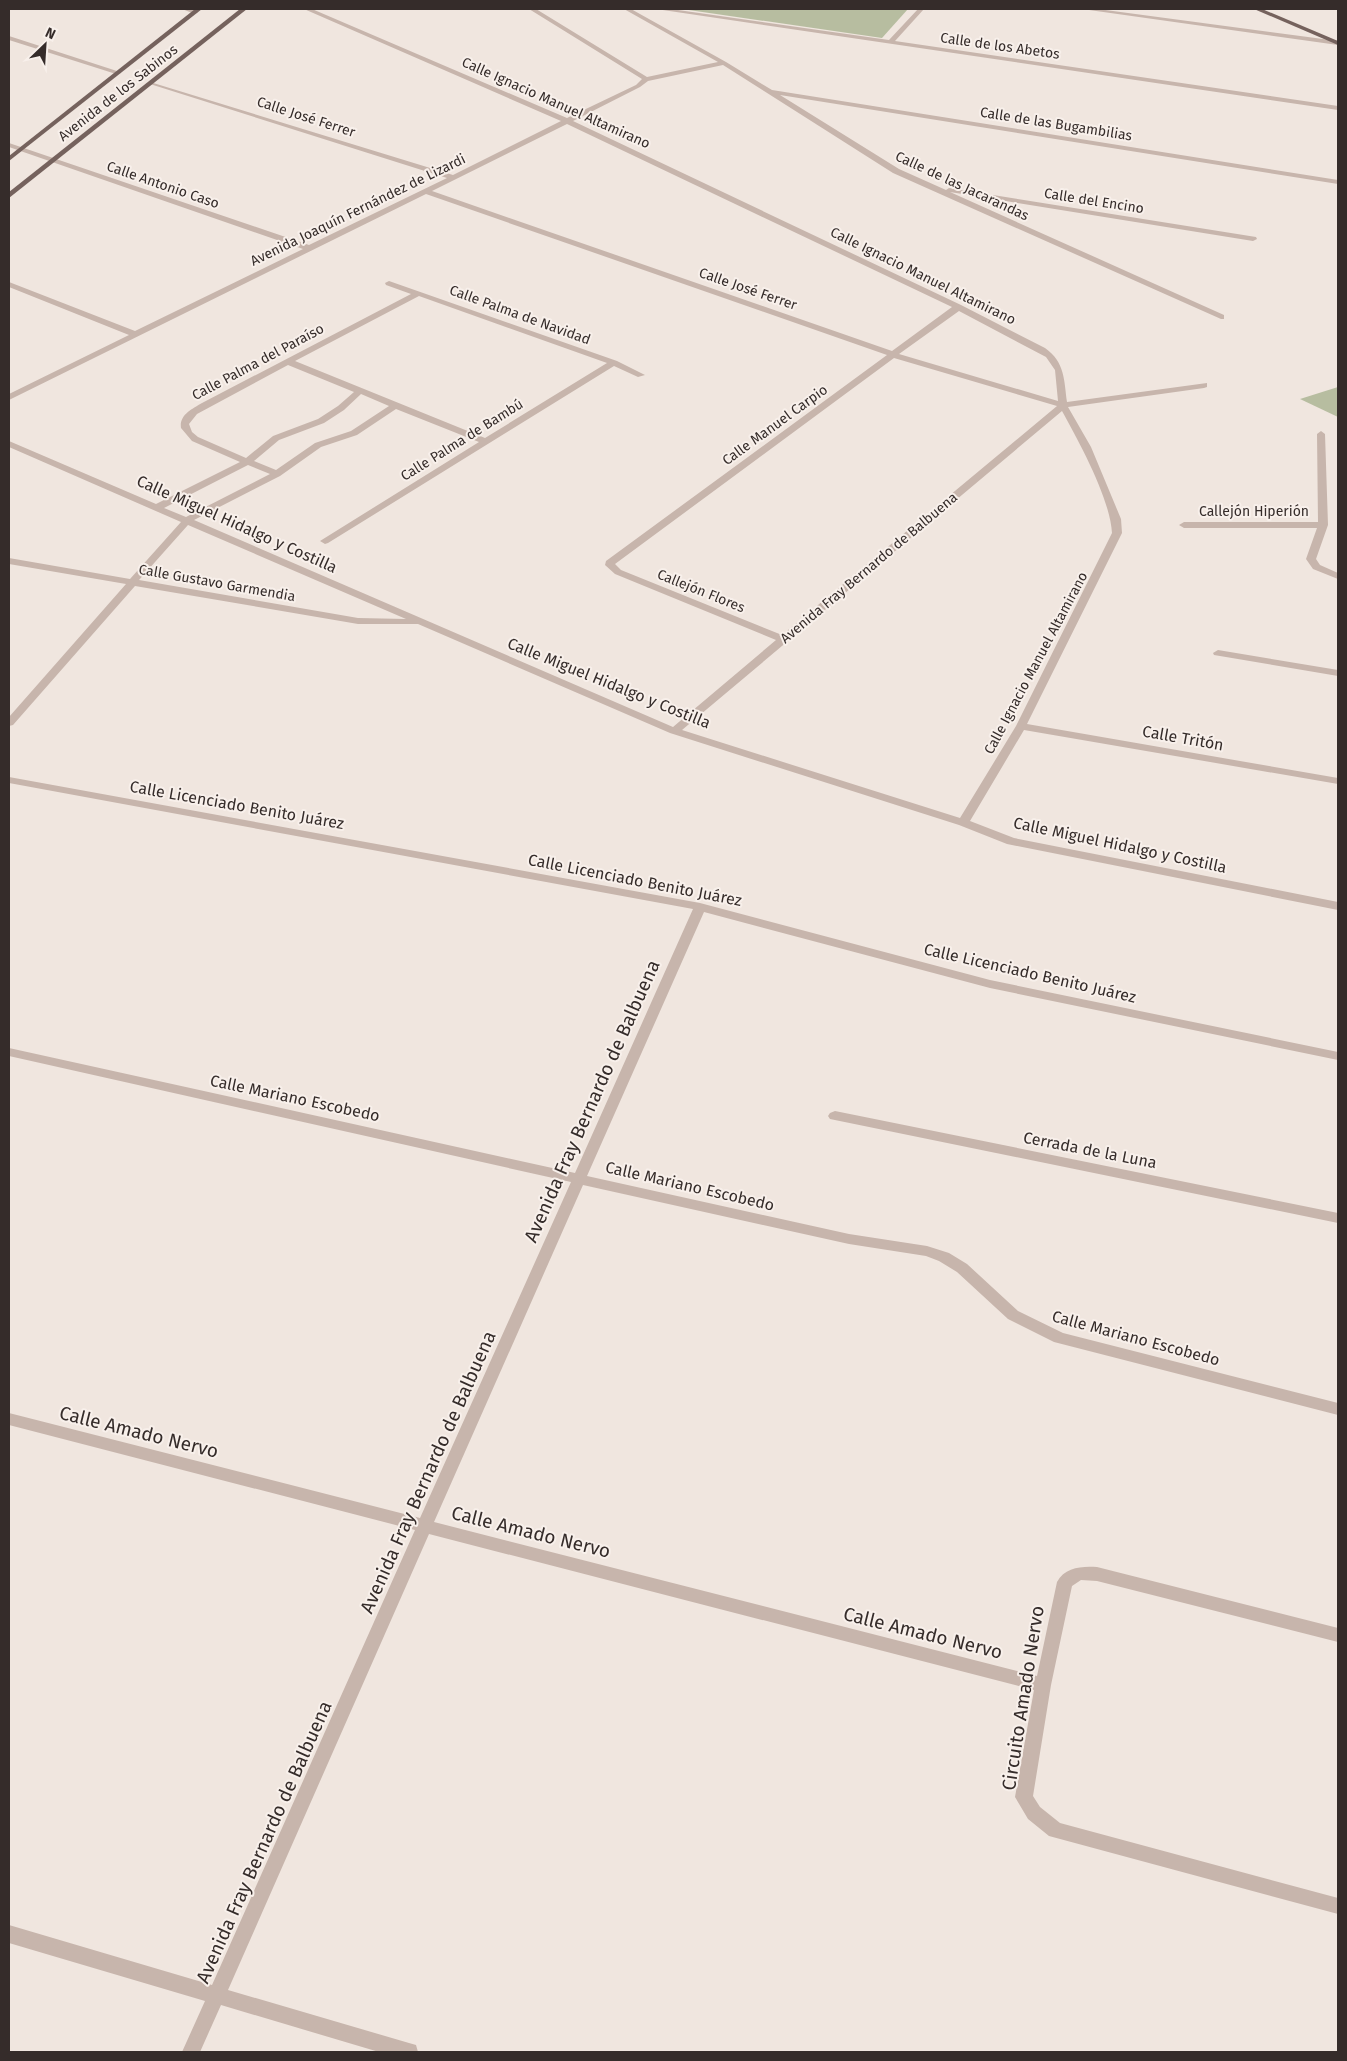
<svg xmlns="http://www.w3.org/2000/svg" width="1347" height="2061" font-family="'Fira Sans',sans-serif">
<rect width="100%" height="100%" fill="#f0e6df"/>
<!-- green -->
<g fill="#b7bda0">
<path d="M682 9H908L882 38Z"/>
<path d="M1338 387V417L1300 399Z"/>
</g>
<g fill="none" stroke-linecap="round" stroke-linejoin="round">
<!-- minor -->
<g fill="#c7b5ac" fill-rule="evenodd">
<path d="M182 9H191L198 12 195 14Z"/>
<path d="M304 9H312L567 118 636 85 642 79 529 9H536L647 77 718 62 624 9H631L726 62 772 90 1338 180V184L780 95 899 169 946 190 949 188 1256 237 1257 239 1253 241 950 192 1224 315V319H1221L893 173 723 65 648 81 640 87 573 121 961 305 1045 348C1065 362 1064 380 1067 402L1207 383V387L1204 388 1068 407 1091 447 1121 519 1122 533 1027 724 1338 778V784L1024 730 970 821 1014 838 1338 902V910L1007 844 959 825 670 733 418 624H358L135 586 13 725 9 726V717L126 584 9 564V558L130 579 181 522 9 447V441L156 504 240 462 192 441 181 428C179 415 192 409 202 403L411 294 386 285 385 283 389 281 617 361 645 375 638 377 614 366 328 543 325 544 320 541 479 442 396 409 357 435 321 447 280 476 194 520 673 727 776 640 615 574 605 565 606 561 887 355 426 194 9 400V394L129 335 9 287V282L135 331 303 249 9 147V143L309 245 447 178 150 84V82L453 175 561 121ZM567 124 952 307 892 351 432 191ZM419 296 607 363 485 438 295 361ZM959 311 1046 357 1055 370 1058 401 899 354ZM894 358 1057 406 782 635 621 570 615 564ZM288 365 354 392 338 406 318 419 273 436 246 458 198 437 192 432 189 424 197 414ZM361 394 389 406 351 431 315 443 276 470 254 461 279 440 324 423 344 410ZM1062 411C1079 442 1110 498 1112 533L1016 726 960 818 682 730ZM248 465 270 474 186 517 164 508ZM188 525 406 619 358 618 139 580Z"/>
<path d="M656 9H671L889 40 918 9H924L895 41 1338 106V110Z"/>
<path d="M1082 9H1098L1338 41V45Z"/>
<path d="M9 36 120 72 121 73 116 74 9 40Z"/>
<path d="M1321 431 1325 434 1328 525 1316 559 1320 565 1338 573V579L1313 569 1306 559 1317 528H1184L1179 525 1184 522H1318L1317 434Z"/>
<path d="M1218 650 1338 670V676L1214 655 1213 653Z"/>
<path d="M9 777 700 903 990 980 1338 1052V1060L990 988 704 912 587 1176 849 1234 927 1246 949 1253 967 1264 1018 1311 1063 1333 1338 1403V1415L1054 1342 1008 1319 957 1272 939 1261 926 1256 849 1244 583 1185 434 1522 1037 1676 1057 1582C1065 1567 1082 1566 1097 1567L1338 1628V1642L1097 1581 1081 1580 1072 1586 1051 1685 1033 1796 1040 1807 1060 1823 1338 1898V1914L1049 1836 1028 1819 1015 1797 1034 1690 429 1534 228 1990 409 2043 416 2045 418 2052H379L221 2005 200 2052H182L205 2001 9 1943V1925L212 1985 415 1530 9 1425V1413L420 1518 571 1182 9 1056V1048L575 1173 693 909 9 783Z"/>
<path d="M835 1111 1338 1213V1223L830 1119 828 1116 830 1113Z"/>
</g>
<!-- major -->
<g fill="#75625d" fill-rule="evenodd">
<path d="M195 9H202L9 161V156Z"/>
<path d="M240 9H247L9 198V192Z"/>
<path d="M1254 9H1262L1338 41V45Z"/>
</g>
</g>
<g text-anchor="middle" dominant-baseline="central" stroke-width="4" stroke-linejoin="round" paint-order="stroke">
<!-- far-street labels -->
<g font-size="14" fill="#352c2a" stroke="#f8f0eb">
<text transform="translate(1000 46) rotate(8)">Calle de los Abetos</text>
<text transform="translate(118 93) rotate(-38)">Avenida de los Sabinos</text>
<text transform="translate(556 103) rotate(24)">Calle Ignacio Manuel Altamirano</text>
<text transform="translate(306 117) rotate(18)">Calle José Ferrer</text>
<text transform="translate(1056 124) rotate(9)">Calle de las Bugambilias</text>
<text transform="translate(163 185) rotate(19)">Calle Antonio Caso</text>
<text transform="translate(962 186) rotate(25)">Calle de las Jacarandas</text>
<text transform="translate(1094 201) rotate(9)">Calle del Encino</text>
<text transform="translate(358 210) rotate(-26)">Avenida Joaquín Fernández de Lizardi</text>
<text transform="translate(923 276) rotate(26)">Calle Ignacio Manuel Altamirano</text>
<text transform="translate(748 289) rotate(19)">Calle José Ferrer</text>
<text transform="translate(520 315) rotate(20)">Calle Palma de Navidad</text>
<text transform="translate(258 362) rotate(-28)">Calle Palma del Paraíso</text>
<text transform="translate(775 425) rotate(-36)">Calle Manuel Carpio</text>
<text transform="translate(462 440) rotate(-32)">Calle Palma de Bambú</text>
<text x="1254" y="511">Callejón Hiperión</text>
<text transform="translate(869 568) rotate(-40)">Avenida Fray Bernardo de Balbuena</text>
<text transform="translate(217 583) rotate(10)">Calle Gustavo Garmendia</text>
<text transform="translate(701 591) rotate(22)">Callejón Flores</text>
<text transform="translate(1036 663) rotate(-62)">Calle Ignacio Manuel Altamirano</text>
</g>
<!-- street labels -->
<g font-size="16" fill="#352c2a" stroke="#f8f0eb">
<text transform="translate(237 524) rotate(24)">Calle Miguel Hidalgo y Costilla</text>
<text transform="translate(609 683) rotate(22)">Calle Miguel Hidalgo y Costilla</text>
<text transform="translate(1183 738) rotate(10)">Calle Tritón</text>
<text transform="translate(237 805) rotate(10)">Calle Licenciado Benito Juárez</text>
<text transform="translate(1120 845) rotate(12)">Calle Miguel Hidalgo y Costilla</text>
<text transform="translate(635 880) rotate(11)">Calle Licenciado Benito Juárez</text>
<text transform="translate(1030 973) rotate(13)">Calle Licenciado Benito Juárez</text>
<text transform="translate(295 1098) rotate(12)">Calle Mariano Escobedo</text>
<text transform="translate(1090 1150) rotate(11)">Cerrada de la Luna</text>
<text transform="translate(690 1186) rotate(13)">Calle Mariano Escobedo</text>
<text transform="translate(1136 1338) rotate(15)">Calle Mariano Escobedo</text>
</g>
<!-- near-street labels -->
<g font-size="19" fill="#352c2a" stroke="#f8f0eb">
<text transform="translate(592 1101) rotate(-66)">Avenida Fray Bernardo de Balbuena</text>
<text transform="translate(139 1432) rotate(14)">Calle Amado Nervo</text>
<text transform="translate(428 1472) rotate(-66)">Avenida Fray Bernardo de Balbuena</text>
<text transform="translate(531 1532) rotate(14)">Calle Amado Nervo</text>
<text transform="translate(923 1633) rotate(14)">Calle Amado Nervo</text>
<text transform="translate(1023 1698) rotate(-81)">Circuito Amado Nervo</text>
<text transform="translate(264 1842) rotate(-66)">Avenida Fray Bernardo de Balbuena</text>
</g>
</g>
<!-- border -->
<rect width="1347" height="2061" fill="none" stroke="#352c2a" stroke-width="20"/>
<!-- north arrow -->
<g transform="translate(45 45) rotate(25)" stroke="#f8f0eb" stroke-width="4" paint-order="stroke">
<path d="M0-4L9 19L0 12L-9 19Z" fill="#352c2a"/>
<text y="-8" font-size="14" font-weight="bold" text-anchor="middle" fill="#352c2a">N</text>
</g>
</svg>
